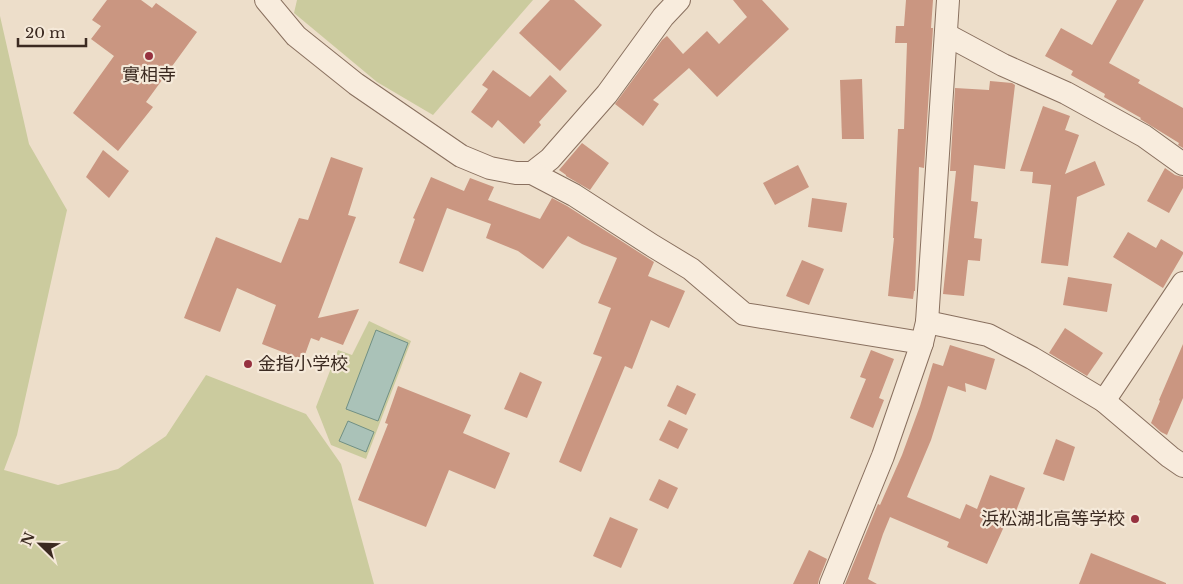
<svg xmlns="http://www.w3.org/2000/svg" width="1183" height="584" font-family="'Libre Baskerville','Noto Sans JP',serif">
<rect width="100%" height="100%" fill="#eddeca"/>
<!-- green -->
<g fill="#cbcb9e">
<path d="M297 0H533L433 115 377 82 294 13Z"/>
<path d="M0 16 29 144 67 210 17 435 4 470 58 485 118 469 166 436 206 375 306 414 341 464 374 584H0Z"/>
<path d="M369 321 411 341 366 459 331 445 316 407 338 350 352 355Z"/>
</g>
<!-- water -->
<g fill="#aac2b8" stroke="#719084">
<path d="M376 330 408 343 378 421 346 409Z"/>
<path d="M348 421 374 432 366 452 339 441Z"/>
</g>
<!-- building -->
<g fill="#ca9681">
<path d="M107 0H141L152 8 156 3 197 32 146 102 153 107 118 151 73 113 114 56 91 39 101 26 92 20Z"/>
<path d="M550 0H574L602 25 560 71 519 33Z"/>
<path d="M733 0H762L789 29 717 97 689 68 653 100 659 104 643 126 615 104 662 40 667 36 683 54 707 31 719 44 747 17Z"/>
<path d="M906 0H933L931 28H933L924 168 919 167 915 291H914L913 299 888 296 894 238H893L898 129H904L907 43H895L896 26H904Z"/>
<path d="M1117 0H1144L1109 63 1140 80 1138 83 1183 108V148L1178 145 1179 143 1140 119 1141 118 1104 97 1105 94 1071 75 1073 71 1045 56 1061 28 1092 45Z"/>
<path d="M493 70 530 97 550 75 567 91 539 122 541 125 524 144 498 120 492 128 471 112 488 89 482 85Z"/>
<path d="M862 79 864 139H842L840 80Z"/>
<path d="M990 81 1012 83 1015 85 1005 169 974 165 971 201 978 202 974 238 982 239 980 261 968 260 964 296 943 294 956 171H950L955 88 989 90Z"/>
<path d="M1043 106 1070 116 1065 130 1079 135 1065 174 1095 161 1105 185 1077 197 1068 266 1041 263 1051 185 1032 183 1033 172 1020 171Z"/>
<path d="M582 143 609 163 590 190 566 176V175L559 170Z"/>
<path d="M103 150 129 171 109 198 86 177Z"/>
<path d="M331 157 363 168 348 215 356 217 318 318 359 309 343 345 321 337 319 341 311 338 303 360 262 344 276 305 237 288 220 332 184 318 216 237 281 263 299 218 308 220Z"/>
<path d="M798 165 809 187 775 205 763 183Z"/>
<path d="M1165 168 1175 175 1183 177V188L1169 213 1147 201Z"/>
<path d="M431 177 464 191 470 178 494 187 488 200 540 219 552 198 567 206 654 262 648 276 685 291 669 328 651 320 632 369 625 366 581 472 559 462 602 357 593 354 611 308 598 303 617 258 582 244 568 236 543 269 518 251 486 238 491 224 447 208 423 272 399 263 415 219 413 218Z"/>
<path d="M812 198 847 203 842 232 808 227Z"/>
<path d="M1128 232 1156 248 1161 239 1183 252V254L1163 288 1113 257Z"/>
<path d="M802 260 824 269 809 305 786 296Z"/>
<path d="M1068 277 1112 284 1107 312 1063 305Z"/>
<path d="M1065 328 1103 353 1087 376 1049 353Z"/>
<path d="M1183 344V398L1167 435 1161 432 1151 423 1160 401 1159 400Z"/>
<path d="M950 345 995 359 986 390 965 383 966 392 948 386 931 440 907 497 960 519 966 504 977 509 990 475 1025 488 1016 511 1012 509 987 564 947 547 949 542 890 517 883 534 868 579 877 584H845L878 504 880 505 902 455 920 406 933 363 943 366Z"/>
<path d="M871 350 894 359 879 398 884 400 873 428 850 418 866 379 860 377Z"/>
<path d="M520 372 542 382 527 418 504 409Z"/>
<path d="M677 385 696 394 686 415 667 406Z"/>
<path d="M398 386 471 415 463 433 510 453 495 489 449 470 426 527 358 500 388 424 385 423Z"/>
<path d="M669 420 688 429 678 449 659 440Z"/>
<path d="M1056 439 1075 447 1064 481 1043 474Z"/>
<path d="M659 479 678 488 668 509 649 500Z"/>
<path d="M610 517 638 529 621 568 593 556Z"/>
<path d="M809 550 827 559 819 579 818 584H793Z"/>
<path d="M1091 553 1166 583V584H1079Z"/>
</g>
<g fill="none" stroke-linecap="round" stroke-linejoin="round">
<!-- street casing -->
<g stroke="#89705f" stroke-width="24">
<g id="street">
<path d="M266 0 296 36 356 84 461 156 490 168 516 173H532L550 159 607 94 663 17 679 0"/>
<path d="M947 35 1003 65 1066 93 1144 136 1183 164"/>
<path d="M532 173 574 195 653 246 691 269 744 314 922 343"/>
<path d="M927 322 988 335 1032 358 1104 401 1170 457 1183 466"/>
<path d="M1104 401 1183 283"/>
<path d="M831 584 883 456 922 343 927 322 948 0"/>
</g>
</g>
<!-- street -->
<use href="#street" stroke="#f8ecdd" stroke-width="22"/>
</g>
<!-- markers -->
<g fill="#96313f" stroke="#f5e9d9" stroke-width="2">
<circle cx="149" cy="56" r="5"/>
<circle cx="248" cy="364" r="5"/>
<circle cx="1135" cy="519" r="5"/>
</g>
<g text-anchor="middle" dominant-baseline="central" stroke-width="4.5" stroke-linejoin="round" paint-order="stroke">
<!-- poi labels -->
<g font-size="18" fill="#3b2a21" stroke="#f5e9d9">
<text x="149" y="75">實相寺</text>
<text x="258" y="364" text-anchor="start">金指小学校</text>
<text x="1125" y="519" text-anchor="end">浜松湖北高等学校</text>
</g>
</g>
<!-- north arrow -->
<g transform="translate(40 544) rotate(293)" stroke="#f5e9d9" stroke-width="4" paint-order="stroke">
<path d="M0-4L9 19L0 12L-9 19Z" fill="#3b2a21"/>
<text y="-8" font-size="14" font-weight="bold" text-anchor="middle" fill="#3b2a21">N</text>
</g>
<!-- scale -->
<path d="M18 38v8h68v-8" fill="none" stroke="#3b2a21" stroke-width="2.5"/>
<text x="25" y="38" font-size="15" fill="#3b2a21" stroke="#f5e9d9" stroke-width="4" paint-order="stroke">20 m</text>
</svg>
